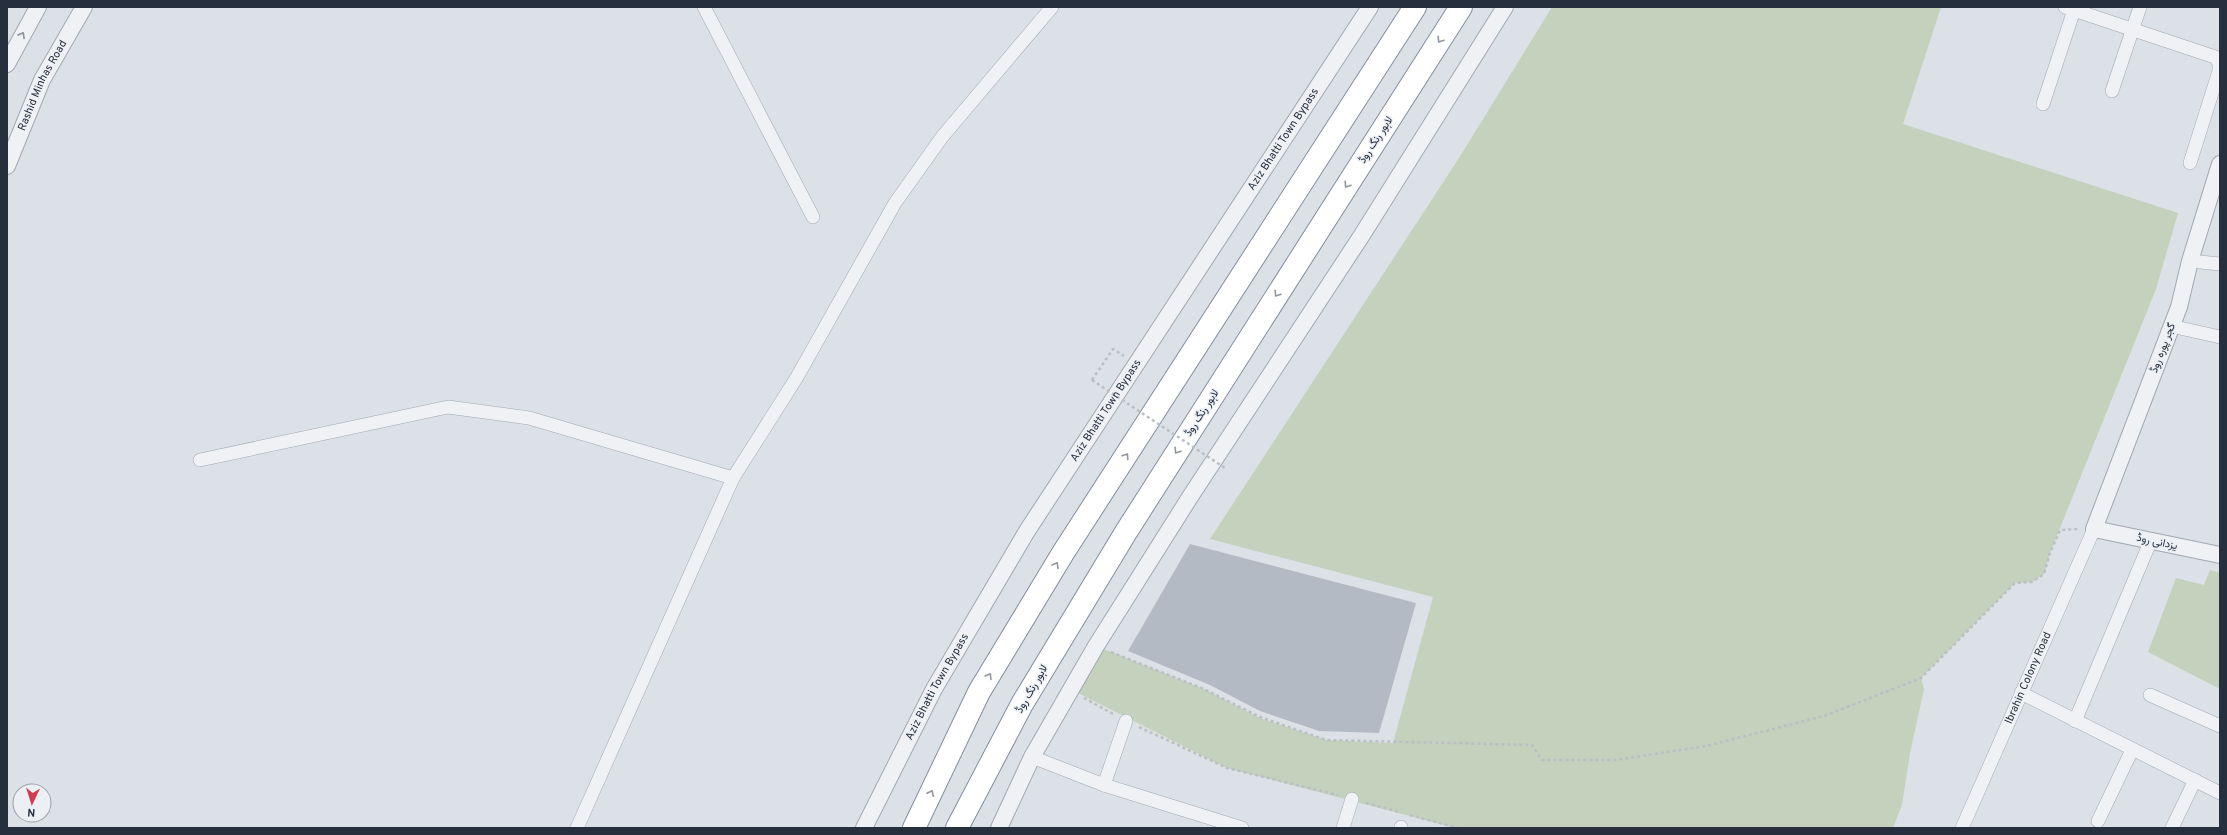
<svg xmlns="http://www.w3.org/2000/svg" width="2227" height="835" font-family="Overpass,Vazirmatn,sans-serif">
<rect width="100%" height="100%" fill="#dce1e7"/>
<!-- green -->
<g fill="#c3d1bd">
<path d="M1552 7H1941L1903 124 2178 213 2156 289 2050 553 2044 574 2032 582 2015 583 1921 678 1924 689 1910 753 1902 805 1893 828H1455L1227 768 1072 690 1096 646 1204 689 1260 718 1326 740 1393 743 1433 597 1210 539 1459 158Z"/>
<path d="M2210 570 2220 573V689L2148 652 2176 578 2204 585Z"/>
</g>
<!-- building -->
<path fill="#b3bac4" d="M1190 544 1416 603 1379 733 1319 731 1260 711 1210 685 1128 651Z"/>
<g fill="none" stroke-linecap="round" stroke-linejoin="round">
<!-- minor casing -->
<g stroke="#a2a8b1" stroke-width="14">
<g id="minor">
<path d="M704 7 813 217"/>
<path d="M2065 7 2215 57 2219 63V71L2190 163"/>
<path d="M2112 91 2140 7"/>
<path d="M2043 104 2074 10"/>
<path d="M2190 261 2220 264"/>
<path d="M2171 326 2220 337"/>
<path d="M200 460 448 407 529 418 733 478"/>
<path d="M2021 693 2220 793"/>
<path d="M2150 695 2220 726"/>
<path d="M2075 721 2151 540"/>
<path d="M1032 757 1104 785 1242 828"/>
<path d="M1104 785 1126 721"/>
<path d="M2098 821 2132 750"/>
<path d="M577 828 733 478 797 377 895 203 942 137 1052 7"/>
<path d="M1343 828 1352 799"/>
<path d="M1401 828V827"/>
<path id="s1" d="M1962 828 2094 529"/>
<path d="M2172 828 2195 780"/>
</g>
</g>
<!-- tertiary casing -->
<g stroke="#a2a8b1" stroke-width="18">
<g id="tertiary">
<path d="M7 64 38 7"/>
<path d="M2220 164 2190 261 2179 307 2094 529 2220 555"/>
<path id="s2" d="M7 166 42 80 84 7"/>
<path id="s3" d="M864 828 934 689 1027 531 1370 7"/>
<path d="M999 828 1032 757 1096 646 1190 497 1362 235 1505 7"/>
</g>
</g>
<!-- motorway casing -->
<g stroke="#838e9e" stroke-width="24">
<g id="motorway">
<path d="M914 828 979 692 1063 553 1415 7"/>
<path d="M957 828 1022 704 1126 532 1461 7"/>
</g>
</g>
<!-- path -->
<g stroke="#bbbfc5" stroke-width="2.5" stroke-dasharray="3 3" stroke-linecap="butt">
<path d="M1092 380 1113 349 1124 356"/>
<path d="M1111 652 1204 689 1260 717 1326 740 1532 745 1542 760H1616L1706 746 1824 716 1921 678 2015 583 2032 582 2044 574 2050 553 2060 530 2078 529"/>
<path d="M1084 698 1115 715"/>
<path d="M1139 727 1227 768 1338 795"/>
<path d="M1366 803 1399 812"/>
<path d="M1410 815 1458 828"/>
</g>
<!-- minor -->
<use href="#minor" stroke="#eff1f5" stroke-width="13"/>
<!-- tertiary -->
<use href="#tertiary" stroke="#eff1f5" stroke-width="16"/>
<!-- motorway -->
<use href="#motorway" stroke="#fff" stroke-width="22"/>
<!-- path-bridge -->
<path stroke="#bbbfc5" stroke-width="2.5" stroke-dasharray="3 3" stroke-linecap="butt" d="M1092 380 1225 468"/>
</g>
<!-- one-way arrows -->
<defs><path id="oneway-chevron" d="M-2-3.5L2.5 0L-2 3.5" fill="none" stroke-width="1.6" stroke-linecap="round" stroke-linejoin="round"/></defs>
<use stroke="#8a909a" href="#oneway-chevron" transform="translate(22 35) rotate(-61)"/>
<g stroke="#92979e">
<use href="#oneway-chevron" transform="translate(1440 40) rotate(123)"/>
<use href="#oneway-chevron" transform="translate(1347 185) rotate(123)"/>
<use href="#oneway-chevron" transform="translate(1277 294) rotate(123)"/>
<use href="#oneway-chevron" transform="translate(1177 451) rotate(123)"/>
<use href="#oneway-chevron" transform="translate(1126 456) rotate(-57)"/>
<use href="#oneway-chevron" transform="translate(1056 565) rotate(-59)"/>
<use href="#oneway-chevron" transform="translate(989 676) rotate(-59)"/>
<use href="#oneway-chevron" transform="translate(931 793) rotate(-65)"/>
</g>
<g text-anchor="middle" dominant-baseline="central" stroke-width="3" stroke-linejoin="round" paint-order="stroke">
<!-- street labels -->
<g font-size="11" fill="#262f3e" stroke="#ecf0f5">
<text stroke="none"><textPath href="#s2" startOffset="88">Rashid Minhas Road</textPath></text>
<text stroke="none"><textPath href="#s3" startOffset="807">Aziz Bhatti Town Bypass</textPath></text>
<text transform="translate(1376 140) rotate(-57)">لاہور رنگ روڈ</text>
<text transform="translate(2163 348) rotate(-69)">گجر پورہ روڈ</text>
<text stroke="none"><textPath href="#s3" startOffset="483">Aziz Bhatti Town Bypass</textPath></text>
<text transform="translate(1202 413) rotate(-57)">لاہور رنگ روڈ</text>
<text transform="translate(2157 542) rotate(12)">یزدانی روڈ</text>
<text stroke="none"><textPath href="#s1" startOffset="164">Ibrahin Colony Road</textPath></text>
<text stroke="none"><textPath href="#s3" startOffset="159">Aziz Bhatti Town Bypass</textPath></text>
<text transform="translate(1032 689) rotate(-60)">لاہور رنگ روڈ</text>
</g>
</g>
<!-- border -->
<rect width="2227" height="835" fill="none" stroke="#262f3e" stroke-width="16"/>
<!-- north arrow -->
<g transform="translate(32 803) rotate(184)"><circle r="19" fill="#ecf0f5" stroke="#9da3ac"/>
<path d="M0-3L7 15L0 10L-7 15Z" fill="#d33b54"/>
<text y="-6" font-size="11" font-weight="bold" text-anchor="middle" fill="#262f3e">N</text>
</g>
</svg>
